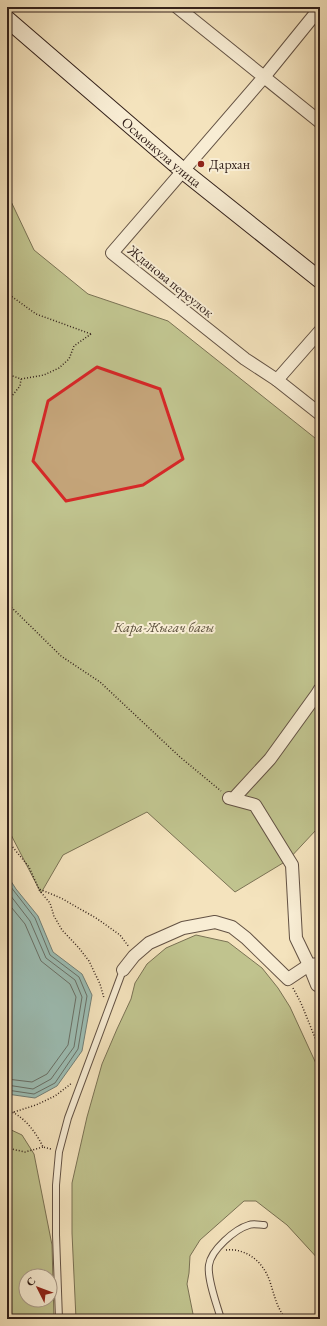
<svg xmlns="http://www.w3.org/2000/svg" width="327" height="1326" font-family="'EB Garamond',serif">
<rect width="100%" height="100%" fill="#f4e3bd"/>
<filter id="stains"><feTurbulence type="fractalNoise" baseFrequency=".005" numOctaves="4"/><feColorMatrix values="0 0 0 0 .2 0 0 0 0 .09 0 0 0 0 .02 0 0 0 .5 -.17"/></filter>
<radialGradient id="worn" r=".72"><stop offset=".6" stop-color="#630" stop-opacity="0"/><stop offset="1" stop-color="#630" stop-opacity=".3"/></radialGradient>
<!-- green -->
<g fill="#c0c38e" stroke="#7a7254" fill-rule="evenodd">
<path d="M7 193 34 250 88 294 168 321 320 442V833L316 830 288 860 235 892 147 812 63 855 41 893 7 827Z"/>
<path d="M196 935 228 942 262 968 278 988 290 1007 319 1070 320 1078V1261L287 1225 256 1201H244L200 1240 190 1256 189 1273 187 1284 194 1319H76L72 1233V1183L87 1117 102 1064 117 1029 131 999 135 983 147 964 166 948Z"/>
<path d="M7 1128 22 1135 34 1154 52 1245 54 1319H7ZM26 1276H50V1300H26Z"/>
</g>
<!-- water -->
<path fill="#9cbeb5" stroke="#727f77" d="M7 875 16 889 38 916 53 952 82 974 92 995 82 1051 57 1086 35 1098 7 1094Z"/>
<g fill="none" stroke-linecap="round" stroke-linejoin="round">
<!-- shore -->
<g stroke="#687068" stroke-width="1">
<path d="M7 882 35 918 50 955 79 977 87 996 78 1049 55 1083 34 1094 7 1090"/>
<path d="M7 891 30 921 46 958 75 980 82 997 74 1047 51 1079 33 1089 7 1085"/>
<path d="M7 902 25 924 41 961 70 984 76 997 68 1045 47 1074 32 1082 7 1079"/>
</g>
<!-- lane casing -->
<g stroke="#635244" stroke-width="8">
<g id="lane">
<path d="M59 1319 56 1235V1185L59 1152 68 1118 123 970"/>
<path d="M221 1319C217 1305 207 1279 209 1265 211 1250 235 1229 249 1225 253 1223 260 1225 264 1225"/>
</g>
</g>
<!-- street casing -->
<g stroke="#635244" stroke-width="14">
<g id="street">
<path d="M177 7 320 122"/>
<path d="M320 8 264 77 112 253 245 359 277 380 320 414"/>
<path d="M277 380 320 331"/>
<path d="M236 796 270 759 317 694 320 689"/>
<path d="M229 798 255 805 292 865 296 938 309 965 317 985"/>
<path d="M123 970 134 956 149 943 183 928 215 922 232 927 246 938 288 979 309 965 320 964"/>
</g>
</g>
<!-- secondary casing -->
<g stroke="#33211b" stroke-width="18">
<g id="secondary">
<path id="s1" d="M7 19 182 170 320 280"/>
</g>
</g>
<!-- path -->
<g stroke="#33211b" stroke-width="1.5" stroke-dasharray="1 2" stroke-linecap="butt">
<path d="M7 293 36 314 91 334"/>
<path d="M7 374 21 379 44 375 59 368 69 359 74 346 91 334"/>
<path d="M7 402 20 386 21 379"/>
<path d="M7 603 61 656 100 682 180 757 221 791"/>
<path d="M7 840 29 867 39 889 61 898 96 918 120 935 129 947"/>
<path d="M39 890 50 903 54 916 62 930 79 948 89 961 100 984 104 998"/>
<path d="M293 988 301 1003 320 1050"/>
<path d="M7 1110C23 1115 36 1132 43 1147L51 1149"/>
<path d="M14 1112 36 1105 55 1096 72 1083"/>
<path d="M7 1148 25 1152 43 1147"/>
<path d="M226 1250C246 1248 262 1261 269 1279 274 1293 276 1307 286 1319"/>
</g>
<!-- lane -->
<use href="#lane" stroke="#f8edd4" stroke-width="6"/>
<!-- street -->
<use href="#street" stroke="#f8edd4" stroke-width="12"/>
<!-- secondary -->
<use href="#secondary" stroke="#f8edd4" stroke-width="16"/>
</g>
<!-- marked area -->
<path fill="#d62828" fill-opacity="0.2" stroke="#d62828" stroke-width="3" stroke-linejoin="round" d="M97 367 160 389 183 459 143 485 66 501 33 461 48 401Z"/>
<!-- markers -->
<circle fill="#8f2418" stroke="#f8edd4" stroke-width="1.5" cx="201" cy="164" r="4"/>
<g text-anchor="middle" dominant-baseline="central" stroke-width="4" stroke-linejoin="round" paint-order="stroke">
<!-- street labels -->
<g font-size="14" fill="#33211b" stroke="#f8edd4">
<text stroke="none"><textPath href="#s1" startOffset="204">Осмонкула улица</textPath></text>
<text transform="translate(171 281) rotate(39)">Жданова переулок</text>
</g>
<!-- poi labels -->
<g font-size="14" fill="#33211b" stroke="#f8edd4" text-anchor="start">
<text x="209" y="164">Дархан</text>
</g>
<!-- park labels -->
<g font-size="14" font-style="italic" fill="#5d523e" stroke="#f8edd4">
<text x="164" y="627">Кара-Жыгач багы</text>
</g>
</g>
<!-- margin -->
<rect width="327" height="1326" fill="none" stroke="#f4e3bd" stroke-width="24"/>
<rect x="8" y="8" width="311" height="1310" fill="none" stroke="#33211b" stroke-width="2"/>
<rect x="12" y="12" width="303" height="1302" fill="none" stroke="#33211b"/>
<!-- north arrow -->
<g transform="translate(38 1288) rotate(312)"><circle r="19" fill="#f8edd4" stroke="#a99b8a"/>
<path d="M0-3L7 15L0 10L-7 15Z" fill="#8f2418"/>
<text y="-6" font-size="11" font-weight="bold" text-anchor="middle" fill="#33211b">С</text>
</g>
<rect width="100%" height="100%" filter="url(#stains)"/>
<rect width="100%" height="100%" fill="url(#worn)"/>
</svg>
